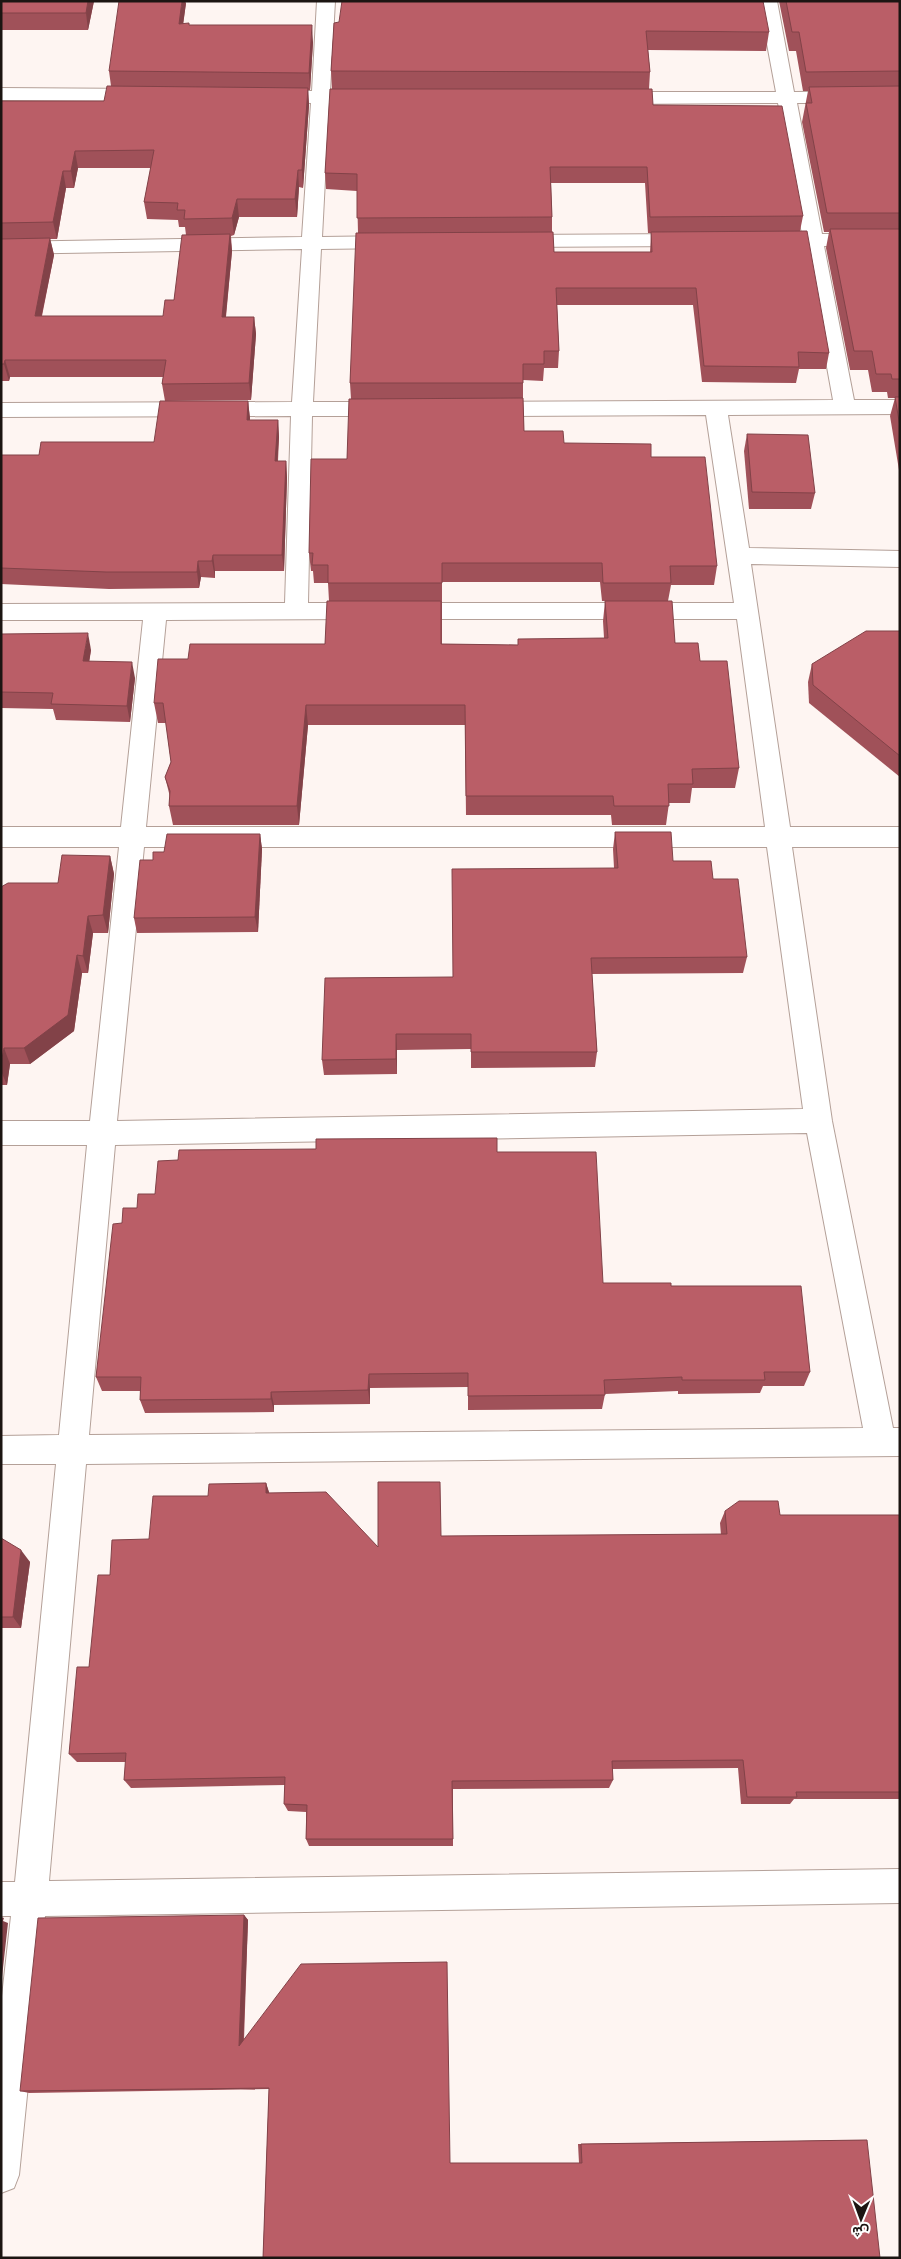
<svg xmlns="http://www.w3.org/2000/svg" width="901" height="2259" font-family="Jost,Vazirmatn,sans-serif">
<rect width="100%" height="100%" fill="#fef5f2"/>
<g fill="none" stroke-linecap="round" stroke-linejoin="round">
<!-- minor casing -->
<g stroke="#b4a098" stroke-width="2">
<g id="minor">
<path d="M317 1H335L330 91 372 93 375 97 372 101 329 103 322 237 393 236 400 238 403 242 400 246 393 248 321 249 313 402H386L393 404 397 409 393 414 386 416H312L308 603H362L370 605 373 611 370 617 362 619 166 620 146 827H765L737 619H405L397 617 394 611 397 605 405 603H734L706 415 486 416 479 414 475 409 479 404 486 402 833 400 805 246 764 244 761 240 764 236 802 234 778 103 616 104 610 102 607 98 610 94 616 92H776L759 1H777L794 92 900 91V103H797L822 234H900V246H824L854 400H900V414L728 415 749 548 900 551V567L751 564 790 827H900V847H792L832 1121 893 1428H900V1456L86 1464 49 1881 900 1869V1903L45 1916 19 2175 14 2188 1 2193V2005L11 1916H1V1882H15L56 1464H1V1436L59 1435 87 1145H1V1121H90L119 847H1V827H121L143 620H1V604L285 603 291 416 1 417V403L292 402 302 249 1 254V242L302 237 311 103 265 101 262 97 265 93 271 91H312ZM144 847H767L803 1109 117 1121ZM807 1133 863 1428 89 1435 115 1145Z"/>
<path d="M1 88 143 89 149 91 152 95 149 99 143 101 1 100Z"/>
<path d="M688 234 695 236 698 240 695 244 688 246 516 247 509 245 506 241 509 237 516 235Z"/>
</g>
</g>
<!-- minor -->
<use href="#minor" fill="#fff" fill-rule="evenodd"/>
</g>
<!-- wall -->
<g fill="#a05159" fill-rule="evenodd">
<path d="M1 1H94L88 30H1Z"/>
<path d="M779 1H900V476L890 416 895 398H888L887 392H872L868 370H850L826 248 829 232H824L802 122 808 91H803L796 51H789Z"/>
<path d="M186 3 183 24 189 25 313 42 310 90H308L309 105 303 188 299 187 297 217H239L234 235 231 236 232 251 226 317H254L256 334 251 400 165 401 162 384 163 377H10L9 381H1V101H104L111 86 109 71ZM78 168H151L144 202 147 219 178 220 179 227H185L186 235 174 300 163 316H42L54 255 50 239H57L66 188H74Z"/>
<path d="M334 23 769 32 766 51 648 50 650 72 649 89 653 105 803 216 800 231 829 353 826 369H799L796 383 702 382 693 305H557L559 351 558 368H544L543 381 523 380V398L524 431 564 443 651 457 717 566 714 585H671L668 601 675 643 700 661 739 768 735 788H692L690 803H669L666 825H612L611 815H466L465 725H308L299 825H173L169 806 170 797 165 777 171 762 166 723H158L154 703 188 659 325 644 329 601 328 583H314L313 571H311L309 553 347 459 351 399 350 383 358 233 357 191 326 189 325 173 332 89 331 71ZM551 183H645L648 233H651L650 252H554L552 232V217ZM442 582H600L602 601H605L603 621 604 638 518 645 442 644Z"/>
<path d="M248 401 250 420H278L279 437 278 461H286L287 478 284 571H215V578L201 577 199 588 109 589 1 584V455H39L154 442Z"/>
<path d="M747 434 815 493 811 509H749L744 451Z"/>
<path d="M900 631V777L809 703 808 682 812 664Z"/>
<path d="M1 634 91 650 89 661 135 678 130 722 56 720 53 709 1 708Z"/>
<path d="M615 832 673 861 713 879 747 957 743 973 592 974 597 1052 595 1067 471 1068V1049L397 1050V1074L324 1075 322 1060 453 977 614 868 613 849Z"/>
<path d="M260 834 262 849 258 932 137 933 134 918 153 860 164 852Z"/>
<path d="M110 856 114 874 108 933H93L88 973H82L74 1031 30 1064H10L7 1085H1V887L58 883Z"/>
<path d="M497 1152 603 1283 671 1286 810 1372 804 1386H763L760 1393 678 1394V1391L605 1394 602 1409 468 1410V1387L370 1388V1404L274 1405V1412L145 1413 140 1400V1391H102L96 1377 122 1223 137 1208 155 1194Z"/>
<path d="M266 1483 269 1493 378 1547 441 1536 721 1535 720 1523 725 1511 780 1515H900V1799H794L790 1804H741L738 1768 612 1769 613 1780 609 1788 453 1789V1846H309L306 1839V1812L288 1811 284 1804 285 1785 131 1788 124 1780 126 1762H77L69 1754 110 1575 149 1539 208 1496Z"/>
<path d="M1 1538 30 1562 21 1628H1Z"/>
<path d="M244 1915 248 1920 244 2040 450 2163H579L578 2144H581L867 2140 263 2258 269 2089 29 2093 20 2091Z"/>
</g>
<!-- shaded-wall -->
<g fill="#824248">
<path d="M88 1H94L88 30 86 13Z"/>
<path d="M182 1H185L186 3 181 40 179 24Z"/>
<path d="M312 25 313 42 310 90 309 73Z"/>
<path d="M308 88 309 105 303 188 302 170Z"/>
<path d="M75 151 78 168 74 188 71 171Z"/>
<path d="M298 170 299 187 297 217 295 199Z"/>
<path d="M63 171 66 188 57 239 53 222Z"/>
<path d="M237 199 239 217 234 235 232 218Z"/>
<path d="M230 234 232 251 224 334 222 317Z"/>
<path d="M50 238 54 255 38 333 35 316Z"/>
<path d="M254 317 256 334 251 400 249 383Z"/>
<path d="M5 360 10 377 9 381 4 364Z"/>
<path d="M248 401 250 418 249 437 247 420Z"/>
<path d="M278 420 279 437 276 478 275 461Z"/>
<path d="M286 461 287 478 284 571 282 555Z"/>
<path d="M213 555 215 571V578L212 561Z"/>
<path d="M198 561 201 577 199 588 197 572Z"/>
<path d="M88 633 91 650 87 677 83 661Z"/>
<path d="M132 662 135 678 130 722 127 706Z"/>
<path d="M306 705 308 725 299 825 297 806Z"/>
<path d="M260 834 262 849 258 932 255 917Z"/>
<path d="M110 856 114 874 108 933 103 915Z"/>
<path d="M88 916 93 933 88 973 83 956Z"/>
<path d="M77 955 82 973 74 1031 30 1064 24 1048Z"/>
<path d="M396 1034 397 1050V1074L396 1059Z"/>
<path d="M4 1048 10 1064 7 1085 1 1071V1064Z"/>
<path d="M369 1374 370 1388V1404L368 1390Z"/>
<path d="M271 1392 274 1405V1412L271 1399Z"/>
<path d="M266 1483 270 1495 266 1493Z"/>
<path d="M21 1550 30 1562 21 1628 13 1617Z"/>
<path d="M244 1915 248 1920 243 2049 239 2046Z"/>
<path d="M1 1917 4 1918 3 1921 8 1923 1 1986Z"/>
</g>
<!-- building -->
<g fill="#ba5e67" stroke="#824248">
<path d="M1 1H88L86 13H1Z"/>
<path d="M119 1H182L179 24 189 23V25H312L309 73 109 71Z"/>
<path d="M342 1H763L769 32 646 31 650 72 331 71 334 23 339 22Z"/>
<path d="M786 1H900V71L806 72 799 32H792Z"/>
<path d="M107 86 308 88 302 170H298L295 199H237L232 218 184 219 185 210H177L178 203 144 202 154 150 75 151 71 171H63L53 222 1 223V101H104Z"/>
<path d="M900 86V213H827L806 103H812L809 87Z"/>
<path d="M330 89H652L653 105 782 106 803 216 650 217 647 167H550L552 217 357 218V174L325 173Z"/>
<path d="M830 229H900V379H892L891 374H876L872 351H854Z"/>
<path d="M807 231 829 353 798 352 799 367 704 366 696 288H556L559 351H544V364H523V383H350L356 233 553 232 554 252H652L651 232Z"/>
<path d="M230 234 222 317H254L249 383 162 384 166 360H5L4 364H1V239L50 238 35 316H163L165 300H174L182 235Z"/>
<path d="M895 397H900V427Z"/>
<path d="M523 398 524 431H563L564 443 651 444V457H705L717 566H670L671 583H603L602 563H442V583H328V565H312L313 553H309L311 459H347L349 399Z"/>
<path d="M160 401H248L247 420H278L275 461H286L282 555H213L212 561H198L197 572H106L1 568V455H39L41 442H154Z"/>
<path d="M747 434 808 435 815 493 752 492Z"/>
<path d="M327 601H441V644L518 645V639L608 638 605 601H672L675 643H698L700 661H727L739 768 692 769 693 784H668L669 806H614L613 796H466L465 705H306L297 806H169L170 791 165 777 171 762 163 703H154L158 659H188L190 644H325Z"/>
<path d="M866 631H900V756L813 685 812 664Z"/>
<path d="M88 633 83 661 132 662 127 706 51 704 53 693 1 692V634Z"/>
<path d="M615 832H671L673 861H711L713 879H738L747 957 591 958 597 1052H471V1034H396V1059L322 1060 325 978 453 977 452 869 618 868Z"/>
<path d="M167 834H260L255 917 134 918 140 860H153V852H164Z"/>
<path d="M62 855 110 856 103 915 88 916 83 956 77 955 68 1015 24 1048H4L1 1064V887L8 883H58Z"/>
<path d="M497 1138V1152H596L603 1283H671V1286H801L810 1372H764L765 1380H682V1377L604 1380 605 1395 468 1396V1373L369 1374 368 1390 271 1392V1399L140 1400 141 1377H96L113 1224 122 1223 123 1208H137L138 1194H155L158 1161 178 1160 179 1150 316 1149V1139Z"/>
<path d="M378 1482H440L441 1536 727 1534 725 1511 739 1501H778L780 1515H900V1792H796L797 1797H747L743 1760 612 1761 613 1780 452 1781 453 1839H306L307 1805 284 1804 285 1777 124 1780 126 1753 69 1754 77 1667H89L98 1575H110L112 1540 149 1539 153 1496H208L209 1484 266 1483V1493L326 1492 378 1547Z"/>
<path d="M1 1538 21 1550 13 1617H1Z"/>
<path d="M244 1915 239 2046 301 1964 447 1962 450 2163H582L581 2144 867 2140 880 2258H263L269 2088 20 2091 38 1918Z"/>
</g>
<!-- border -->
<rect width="901" height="2259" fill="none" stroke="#1c1512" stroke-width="5"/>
<!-- north arrow -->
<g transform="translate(861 2219) rotate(181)" stroke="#ffffff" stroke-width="4" paint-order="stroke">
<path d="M0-4L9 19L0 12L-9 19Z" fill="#1c1512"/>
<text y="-8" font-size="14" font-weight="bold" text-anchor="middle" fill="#1c1512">ش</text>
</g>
</svg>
